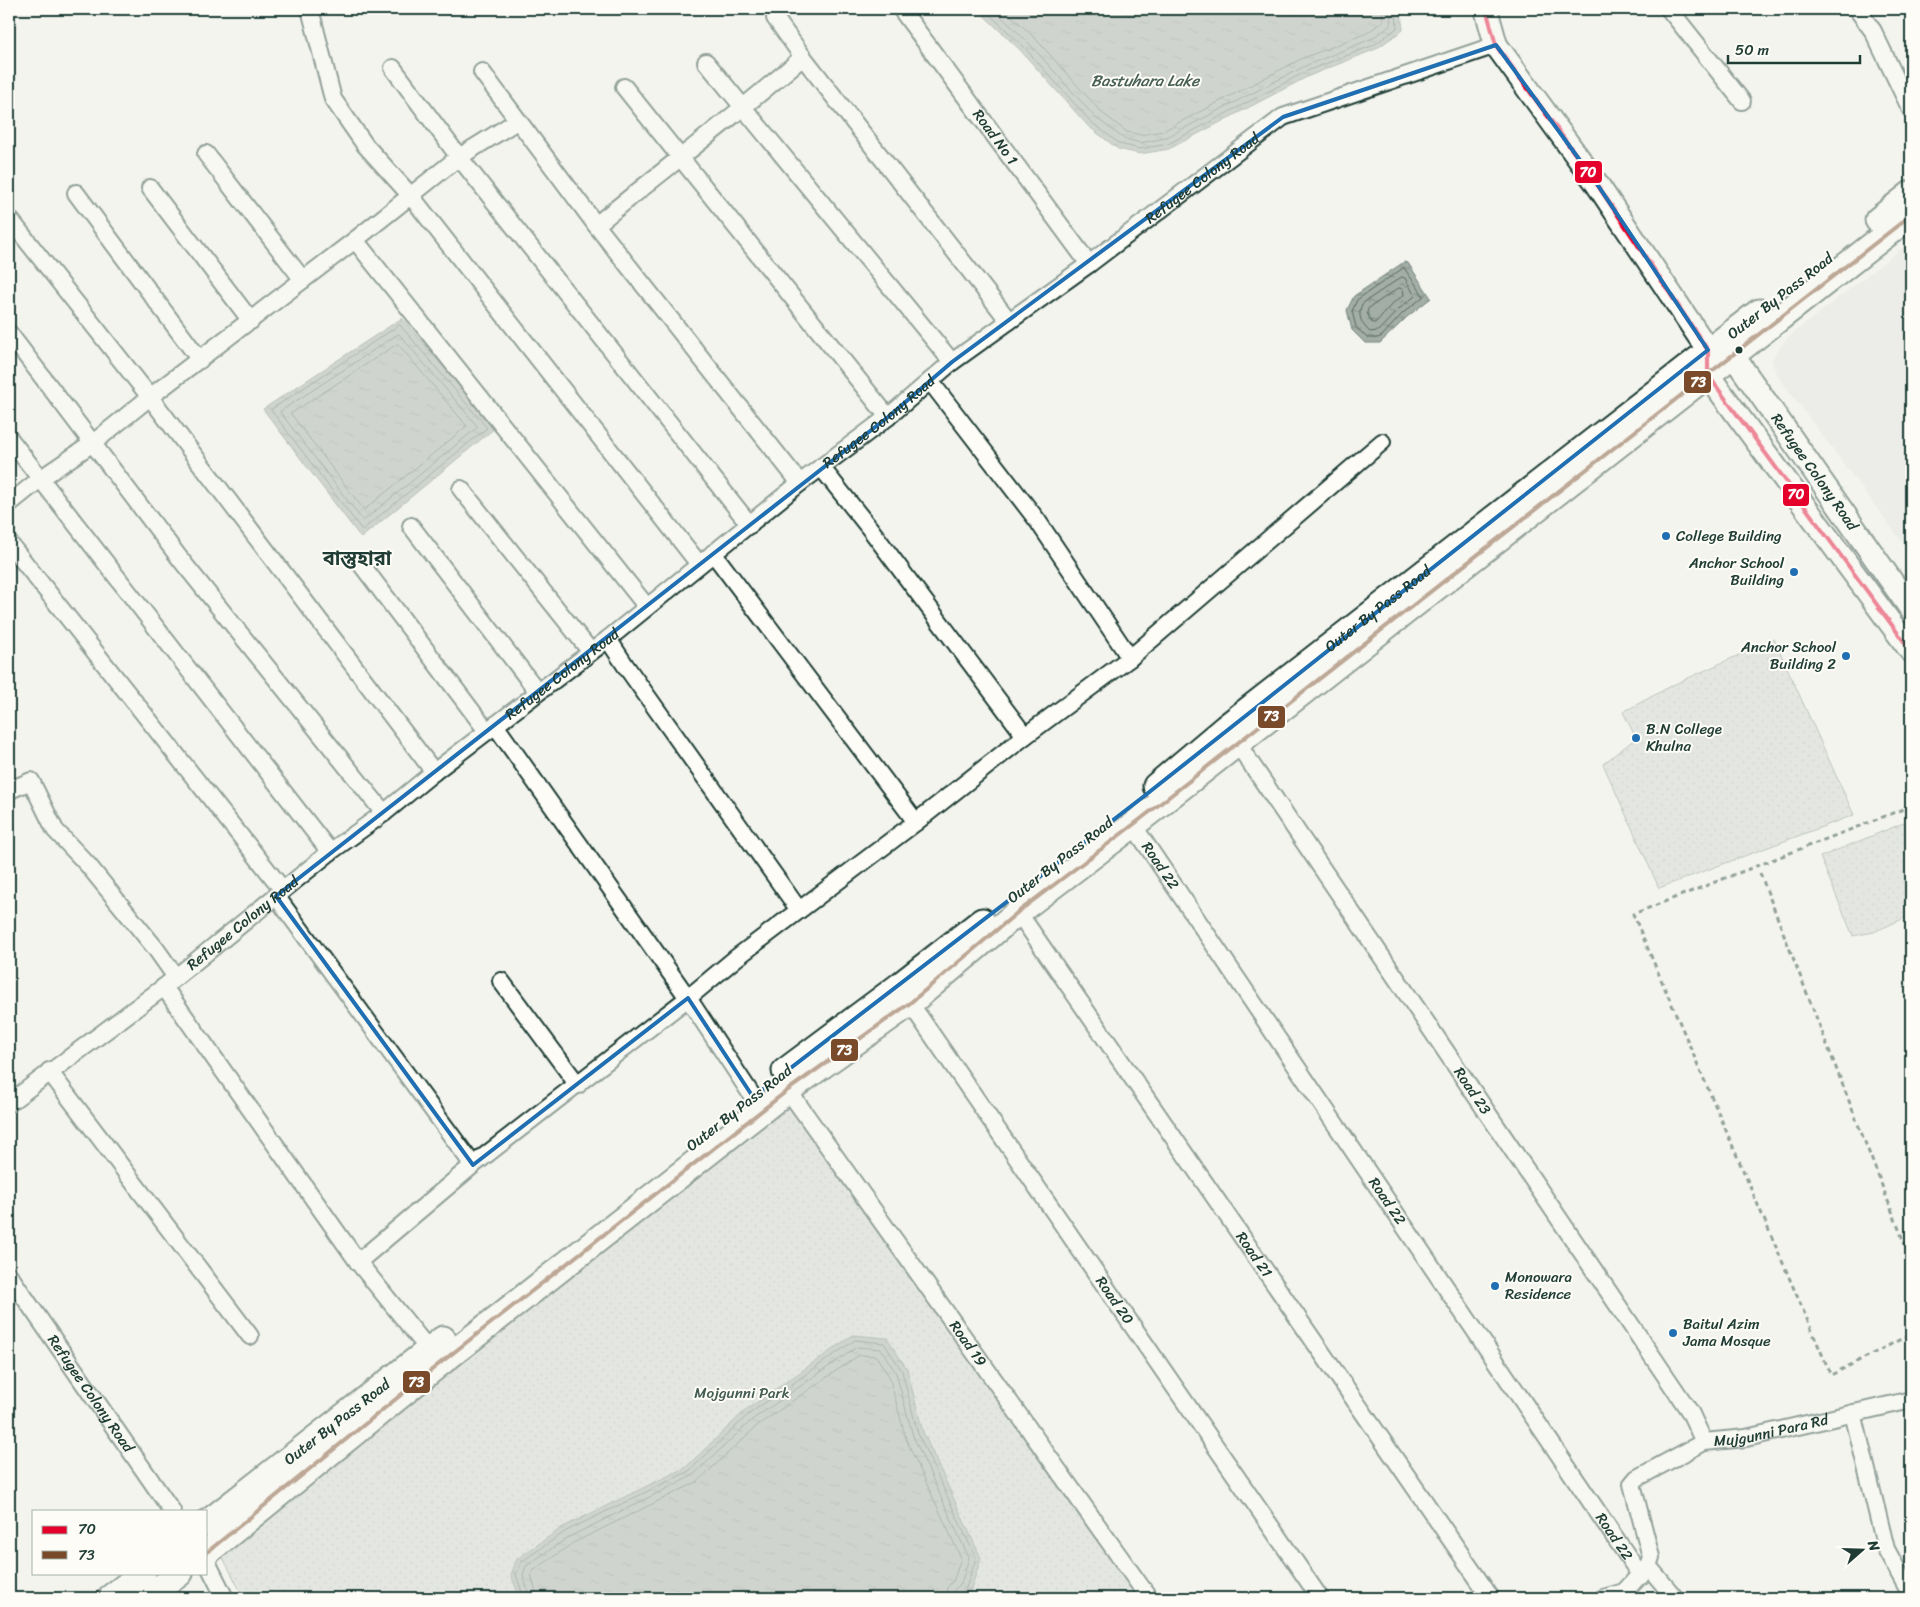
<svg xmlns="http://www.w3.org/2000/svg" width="1920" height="1607" font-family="Sriracha,'Noto Sans Bengali',sans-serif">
<defs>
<pattern id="park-dots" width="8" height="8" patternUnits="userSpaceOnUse" patternTransform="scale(1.25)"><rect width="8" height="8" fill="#d1d6d1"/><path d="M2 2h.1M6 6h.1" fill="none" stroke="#b3b9b4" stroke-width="1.8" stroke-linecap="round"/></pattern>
<pattern id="water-ripples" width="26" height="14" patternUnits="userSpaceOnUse" patternTransform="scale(1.25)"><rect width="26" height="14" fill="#a3aea7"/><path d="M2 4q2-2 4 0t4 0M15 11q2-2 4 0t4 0" fill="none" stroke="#848f89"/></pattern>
</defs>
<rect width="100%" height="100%" fill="#f4f4ef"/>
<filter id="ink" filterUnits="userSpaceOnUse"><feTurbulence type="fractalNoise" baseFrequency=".02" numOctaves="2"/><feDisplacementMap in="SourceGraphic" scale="10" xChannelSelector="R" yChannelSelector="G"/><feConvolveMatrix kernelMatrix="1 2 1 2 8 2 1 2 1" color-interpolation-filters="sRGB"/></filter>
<g filter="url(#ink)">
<!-- built -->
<path fill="#e2e5df" d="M1911 241V554L1777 375 1771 360 1787 338Z"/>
<!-- park -->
<g fill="url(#park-dots)" stroke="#788a82">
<path d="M1774 639 1854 815 1659 888 1603 764 1636 738 1623 712 1675 684Z"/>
<path d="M1911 820V915L1874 932 1853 936 1820 857Z"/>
<path d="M785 1097 1139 1598H244L219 1550Z"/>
</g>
<!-- water -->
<g fill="url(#water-ripples)" stroke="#6e8179">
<path d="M977 9H1401L1403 30 1376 49 1309 76 1169 149 1140 154 1118 149 1088 126 1020 50Z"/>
<path d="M1404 262 1408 263 1431 298 1407 317 1380 343H1365L1352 330 1347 310 1354 296Z"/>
<path d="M402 318 495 428 361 538 263 409Z"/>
<path d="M853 1335 887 1338 907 1369 923 1432 981 1558 970 1592 960 1598H520L511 1575 517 1559 563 1527 686 1467 746 1410Z"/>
</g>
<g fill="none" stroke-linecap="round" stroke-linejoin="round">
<!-- shore -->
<g stroke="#546a62" stroke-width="1">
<path d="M984 9 1024 47 1091 122 1120 144 1140 149 1168 144 1307 71 1374 45 1397 28 1396 9"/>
<path d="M993 9 1028 42 1095 117 1123 138 1140 143 1165 138 1305 66 1371 39 1391 25 1390 9"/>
<path d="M1004 9 1034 37 1101 112 1127 132 1141 135 1163 131 1301 59 1367 33 1383 21 1382 9"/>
<path d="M1404 268 1423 295V297L1403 313 1382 336 1378 338H1367L1356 327 1352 311 1357 300Z"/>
<path d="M1402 277 1405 278 1415 296 1399 309 1378 331 1370 332C1361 324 1357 315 1362 304Z"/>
<path d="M1399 288 1403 289 1404 295 1393 303 1375 323H1372L1367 313 1368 309Z"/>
<path d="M400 325 487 428 362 530 271 410Z"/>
<path d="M399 334 478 427 363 521 280 412Z"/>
<path d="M398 344 467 426 364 510 291 414Z"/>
<path d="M524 1598 516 1575 521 1562 566 1531 689 1471 749 1414 855 1340 884 1343 902 1371 918 1434 976 1558 966 1588 960 1593 959 1598"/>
<path d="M530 1598 523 1575 526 1566 569 1537 692 1476 753 1419 857 1347 881 1349 896 1373 913 1436 969 1558 961 1584 954 1590 952 1598"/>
<path d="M538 1598 531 1575 533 1571 573 1543 697 1482 758 1425 859 1355 876 1356 889 1376 906 1439 961 1558 954 1579 947 1588 945 1598"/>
</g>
<!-- lane casing -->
<g stroke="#1f3d34" stroke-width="11">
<path id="lane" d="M1900 633 1911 626"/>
</g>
<!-- street casing -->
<g stroke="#1f3d34" stroke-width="20">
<g id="street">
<path d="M310 9 333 99 365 145 411 196 699 564"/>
<path id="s1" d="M901 9 1089 264"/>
<path d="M1669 9 1742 101"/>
<path d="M1857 9 1873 31 1911 110"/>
<path d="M775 18 803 57 1009 321"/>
<path d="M706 62 952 362"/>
<path d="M393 68 459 157 750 525"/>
<path d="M482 72 596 225 800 483"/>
<path d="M624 87 888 417"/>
<path d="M206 154 303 280"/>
<path d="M150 188 251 321"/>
<path d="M76 193 200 360"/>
<path d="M9 218 150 397 434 772"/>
<path d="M596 225C665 169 736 115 803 57"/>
<path d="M355 240 647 607"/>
<path d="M9 333 181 560 384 813"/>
<path d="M930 381 1037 520 1130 658"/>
<path d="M9 438 330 852"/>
<path d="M821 467 871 530 1025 736"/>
<path d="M461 489 591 652"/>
<path d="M9 504 40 479 93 443 150 397 355 240 459 157 517 121"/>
<path d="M411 526 538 692"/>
<path d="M9 543 283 890"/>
<path d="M713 553 916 822"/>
<path d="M361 564 487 731"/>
<path d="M608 639 625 665 799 910"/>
<path d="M495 725 688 998 753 1097"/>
<path id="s2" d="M1237 743 1690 1412 1704 1442"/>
<path d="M9 787 10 790 31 781 55 830 88 865 156 949 175 976"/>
<path id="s3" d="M1133 825 1641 1576"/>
<path d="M276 896 473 1165"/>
<path id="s4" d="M1018 912 1491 1598"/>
<path d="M501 981 578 1085"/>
<path d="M164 987 358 1262 429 1350"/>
<path id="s5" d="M910 1003 1320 1598"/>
<path d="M49 1071 250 1336"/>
<path id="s6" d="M788 1090 1149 1598"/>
<path id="s7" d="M9 1103 164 987 330 852 384 813 434 772 608 639 800 483 888 417 952 362 1089 264 1283 117 1496 45"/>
<path d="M358 1262 473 1165 688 998 736 958 916 822 1025 736 1130 658 1382 442"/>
<path id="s8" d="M9 1275 172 1511"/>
<path d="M1853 1413 1886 1549 1911 1595"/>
<path d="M206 1560 225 1598"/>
<path d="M1648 1566 1675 1598"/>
<path id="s9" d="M1603 1598 1624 1592 1648 1566 1651 1557 1632 1484 1637 1478 1704 1442 1746 1438 1911 1400"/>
</g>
</g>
<!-- secondary casing -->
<g stroke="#1f3d34" stroke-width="26">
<g id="secondary">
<path d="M1486 9 1496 45 1595 181 1708 350V375L1911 651"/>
<path id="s10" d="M1717 352 1732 354 1911 609"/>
</g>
</g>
<!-- primary casing -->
<g stroke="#1f3d34" stroke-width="29">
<g id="primary">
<path d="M1878 220 1911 194"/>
<path id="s11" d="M1156 786 1226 727 1759 312"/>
<path d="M785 1071 899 986 982 921"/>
<path id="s12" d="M206 1524 443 1339"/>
<path d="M206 1553 439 1364 788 1090 910 1003 1018 912 1133 825 1911 215"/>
<path d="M110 1598 143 1573"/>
<path d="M147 1598 180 1573"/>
</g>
</g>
<!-- path -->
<g stroke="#1f3d34" stroke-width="3" stroke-dasharray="5 4" stroke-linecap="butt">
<path d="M1911 806 1633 914 1831 1375 1911 1334"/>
<path d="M1760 873 1911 1260"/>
</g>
<!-- lane -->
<use href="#lane" stroke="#fdfcf7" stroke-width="8"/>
<!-- street -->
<use href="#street" stroke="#fdfcf7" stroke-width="16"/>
<!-- secondary -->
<use href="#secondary" stroke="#fdfcf7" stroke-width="22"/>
<!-- primary -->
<use href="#primary" stroke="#fdfcf7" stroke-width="25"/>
<!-- bus-1 casing -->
<g stroke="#fdfcf7" stroke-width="8">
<path id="bus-1" d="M1486 9 1496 45 1595 181 1708 350V375L1911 651"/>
</g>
<!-- bus-2 casing -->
<g stroke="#fdfcf7" stroke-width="8">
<path id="bus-2" d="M206 1553 439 1364 788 1090 910 1003 1018 912 1133 825 1911 215"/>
</g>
<!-- bus-1 -->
<use href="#bus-1" stroke="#e4002b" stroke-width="4"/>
<!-- bus-2 -->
<use href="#bus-2" stroke="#7a4b2a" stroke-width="4"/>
</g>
</g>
<!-- marked area -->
<path d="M0 0H1920V1607H0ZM1496 45 1595 181 1708 350 1143 797 753 1097 688 998 473 1165 276 896 888 417 952 362 1283 117Z" fill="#f4f4ef" fill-opacity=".55" fill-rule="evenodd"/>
<path fill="none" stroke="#1f6fb2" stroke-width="4" stroke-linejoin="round" d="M1496 45 1595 181 1708 350 1143 797 753 1097 688 998 473 1165 276 896 888 417 952 362 1283 117Z"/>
<!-- markers -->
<circle fill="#1f3d34" stroke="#fdfcf7" stroke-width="2" cx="1739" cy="350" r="4.5"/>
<g fill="#1f6fb2" stroke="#fdfcf7" stroke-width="2">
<circle cx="1666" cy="536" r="5"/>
<circle cx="1794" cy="572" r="5"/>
<circle cx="1846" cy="656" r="5"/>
<circle cx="1636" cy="738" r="5"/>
<circle cx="1495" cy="1286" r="5"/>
<circle cx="1673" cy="1333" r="5"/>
</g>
<g text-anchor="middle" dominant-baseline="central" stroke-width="4" stroke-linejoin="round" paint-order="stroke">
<!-- street labels -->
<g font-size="15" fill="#1f3d34" stroke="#fdfcf7">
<text stroke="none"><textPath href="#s1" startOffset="159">Road No 1</textPath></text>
<text stroke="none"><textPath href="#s7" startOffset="1510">Refugee Colony Road</textPath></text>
<text transform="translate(1780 296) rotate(-38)">Outer By Pass Road</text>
<text stroke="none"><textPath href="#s7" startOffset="1105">Refugee Colony Road</textPath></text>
<text stroke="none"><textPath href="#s10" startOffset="159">Refugee Colony Road</textPath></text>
<text stroke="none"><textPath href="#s11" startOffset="284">Outer By Pass Road</textPath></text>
<text stroke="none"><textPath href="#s7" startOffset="700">Refugee Colony Road</textPath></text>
<text transform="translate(1060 860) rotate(-38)">Outer By Pass Road</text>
<text stroke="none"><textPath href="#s3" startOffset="49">Road 22</textPath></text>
<text stroke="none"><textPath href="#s7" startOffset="295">Refugee Colony Road</textPath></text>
<text stroke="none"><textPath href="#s2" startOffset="420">Road 23</textPath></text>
<text transform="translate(739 1108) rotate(-38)">Outer By Pass Road</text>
<text stroke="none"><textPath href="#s3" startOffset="454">Road 22</textPath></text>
<text stroke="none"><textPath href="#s4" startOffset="416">Road 21</textPath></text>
<text stroke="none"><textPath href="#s5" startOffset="361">Road 20</textPath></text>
<text stroke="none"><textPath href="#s6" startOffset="311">Road 19</textPath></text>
<text stroke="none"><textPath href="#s8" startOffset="144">Refugee Colony Road</textPath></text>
<text stroke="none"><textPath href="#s12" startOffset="166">Outer By Pass Road</textPath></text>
<text stroke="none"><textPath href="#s9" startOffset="294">Mujgunni Para Rd</textPath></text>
<text stroke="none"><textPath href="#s3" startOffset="859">Road 22</textPath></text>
</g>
<!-- poi labels -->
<g font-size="15" fill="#1f3d34" stroke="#fdfcf7" text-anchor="start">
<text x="1676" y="536">College Building</text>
<text x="1784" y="563" text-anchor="end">Anchor School<tspan x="1784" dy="17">Building</tspan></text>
<text x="1836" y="647" text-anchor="end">Anchor School<tspan x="1836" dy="17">Building 2</tspan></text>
<text x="1646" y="729">B.N College<tspan x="1646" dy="17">Khulna</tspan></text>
<text x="1505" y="1277">Monowara<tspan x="1505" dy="17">Residence</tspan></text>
<text x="1683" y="1324">Baitul Azim<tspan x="1683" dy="17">Jama Mosque</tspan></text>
</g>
<!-- park labels -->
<g font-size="15" fill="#435c53" stroke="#fdfcf7">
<text x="742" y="1393">Mojgunni Park</text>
</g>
<!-- water labels -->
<g font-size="16" font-style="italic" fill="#475f56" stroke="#fdfcf7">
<text x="1145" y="80">Bastuhara Lake</text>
</g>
<!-- district labels -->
<g font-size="20" font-weight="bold" fill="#1f3d34" stroke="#fdfcf7">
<text x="357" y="558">বাস্তুহারা</text>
</g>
</g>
<g stroke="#fdfcf7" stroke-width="2">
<rect x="1574" y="160" width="29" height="24" rx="5" fill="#e4002b"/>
<rect x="1683" y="370" width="29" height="24" rx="5" fill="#7a4b2a"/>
<rect x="1782" y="483" width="28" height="24" rx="5" fill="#e4002b"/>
<rect x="1257" y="705" width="29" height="24" rx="5" fill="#7a4b2a"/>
<rect x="830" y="1038" width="29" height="24" rx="5" fill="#7a4b2a"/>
<rect x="402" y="1370" width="29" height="24" rx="5" fill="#7a4b2a"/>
</g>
<g font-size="14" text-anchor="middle" font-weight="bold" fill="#fff">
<text x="1588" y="177">70</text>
<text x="1698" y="387">73</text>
<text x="1796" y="499">70</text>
<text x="1271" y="721">73</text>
<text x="844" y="1055">73</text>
<text x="416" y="1387">73</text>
</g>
<!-- margin -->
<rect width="1920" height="1607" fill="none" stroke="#fdfcf7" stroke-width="30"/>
<rect x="15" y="15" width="1890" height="1577" fill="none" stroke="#1f3d34" stroke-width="2" filter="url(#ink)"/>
<!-- legend -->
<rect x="32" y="1510" width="175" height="65" fill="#fdfcf7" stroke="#a4b0a9"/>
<rect x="42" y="1526" width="25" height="8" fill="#e4002b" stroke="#a4b0a9"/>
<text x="78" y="1534" font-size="15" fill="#1f3d34">70</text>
<rect x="42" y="1551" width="25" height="8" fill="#7a4b2a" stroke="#a4b0a9"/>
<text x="78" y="1560" font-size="15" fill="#1f3d34">73</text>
<!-- north arrow -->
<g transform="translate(1862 1550) rotate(70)" stroke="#fdfcf7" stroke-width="4" paint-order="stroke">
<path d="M0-4L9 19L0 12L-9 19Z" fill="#1f3d34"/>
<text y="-8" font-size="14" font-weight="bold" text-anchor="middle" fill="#1f3d34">N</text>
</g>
<!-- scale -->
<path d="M1728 55v8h132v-8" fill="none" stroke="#1f3d34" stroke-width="2.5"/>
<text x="1735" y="55" font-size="15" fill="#1f3d34" stroke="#fdfcf7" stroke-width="4" paint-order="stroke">50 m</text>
</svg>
